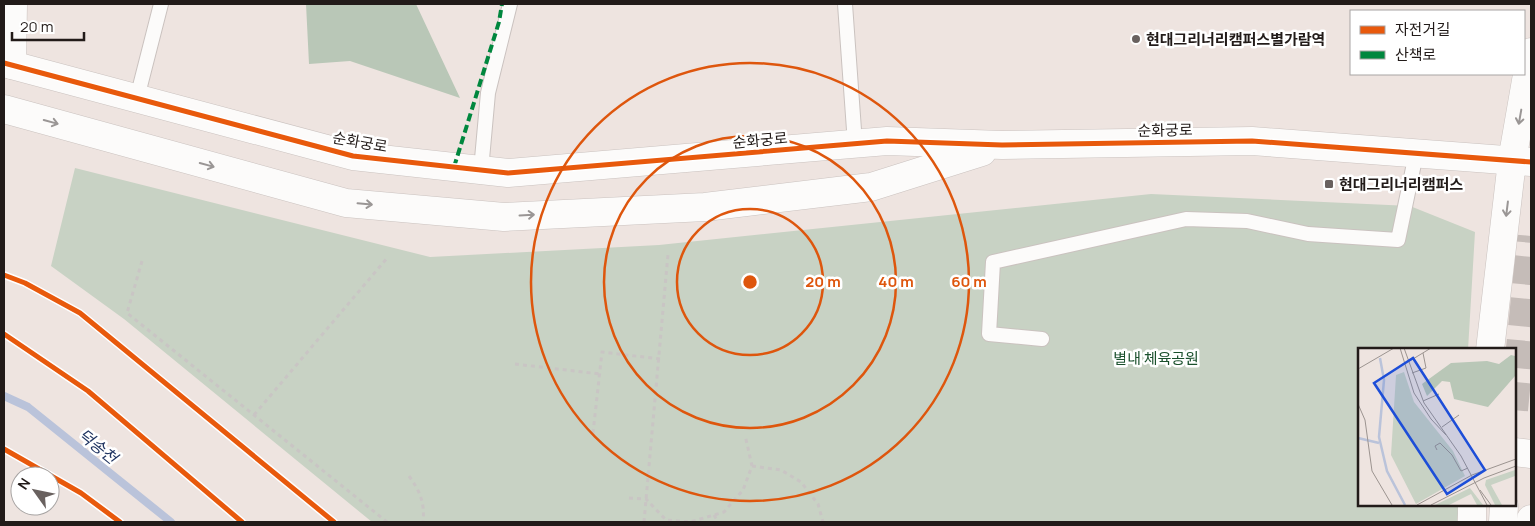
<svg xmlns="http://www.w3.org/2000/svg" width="1535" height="526" font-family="Manrope,'Noto Sans KR',sans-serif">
<rect width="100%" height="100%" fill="#eee4e0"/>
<!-- green -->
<path fill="#c8d2c4" d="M75 168 430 257 659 245 1151 194 1410 206 1475 232 1468 350H1359V505H1459L1457 522H372L124 319 51 266Z"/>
<!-- forest -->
<path fill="#b9c7b7" d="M306 4H416L460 98 350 61 309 64Z"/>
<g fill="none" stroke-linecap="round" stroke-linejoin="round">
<!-- stream -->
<path stroke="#bac3da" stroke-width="8" d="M4 396 28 407 171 522"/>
<!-- secondary-tunnel -->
<path stroke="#c5bcb8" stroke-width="28" stroke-dasharray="28 14" stroke-linecap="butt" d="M1514 410 1531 236"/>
<!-- lane casing -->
<g stroke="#cac2bf" stroke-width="16">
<g id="lane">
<path d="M845 4 855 144"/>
<path d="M137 98 161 4"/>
<path d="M481 170 488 93 510 4"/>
<path d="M1042 339 989 334 993 262 1186 219 1247 221 1308 234 1398 240 1416 154"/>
</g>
</g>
<!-- street casing -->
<g stroke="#cac2bf" stroke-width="29">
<path id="street" d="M12 65 13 4"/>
</g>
<!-- secondary casing -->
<g stroke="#cac2bf" stroke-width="29">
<g id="secondary">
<path d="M4 63 353 156 508 173 887 141 1002 145 1252 141 1531 162"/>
<path d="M4 109 346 203 504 217 705 207 871 187 982 152"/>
<path d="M1490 350 1512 161 1531 52"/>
<path d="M1514 452 1531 454"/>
<path d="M1472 522V505"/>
<path d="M1503 522 1504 506"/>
<path d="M1531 522V519"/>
</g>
</g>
<!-- path -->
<g stroke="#c9c5c4" stroke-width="3" stroke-dasharray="4 4" stroke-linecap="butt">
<path d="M142 261 127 313 387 522"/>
<path d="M515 364 600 374"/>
<path d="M254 415 388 257"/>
<path d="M593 433 602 352 660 359"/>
<path d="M752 466 781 470 801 482 818 504 823 522"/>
<path d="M409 476C420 491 425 503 423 522"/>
<path d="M629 498 646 499 666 520 690 522 724 512 743 490 752 466 745 435"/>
<path d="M714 515 718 522"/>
<path d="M644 522 668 254"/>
</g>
<!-- lane -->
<use href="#lane" stroke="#fcfbfa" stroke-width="14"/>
<!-- street -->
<use href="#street" stroke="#fcfbfa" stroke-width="28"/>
<!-- secondary -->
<use href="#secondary" stroke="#fcfbfa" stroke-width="28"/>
<!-- quiet -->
<path stroke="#00873e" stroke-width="4" stroke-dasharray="8 4" stroke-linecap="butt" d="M454 167 499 22 502 4"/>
<!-- cycleway casing -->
<g stroke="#fff" stroke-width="8">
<g id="cycleway">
<path d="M4 63 353 156 508 173 887 141 1002 145 1252 141 1531 162"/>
<path d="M4 275 25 283 80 313 334 522"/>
<path d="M4 334 88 391 242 522"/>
<path d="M4 449 81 493 120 522"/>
</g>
</g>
<!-- cycleway -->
<use href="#cycleway" stroke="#e8590c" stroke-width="5"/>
</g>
<!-- one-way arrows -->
<defs><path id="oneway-shaft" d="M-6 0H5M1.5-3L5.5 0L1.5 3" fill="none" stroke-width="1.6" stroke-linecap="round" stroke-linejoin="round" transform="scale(1.25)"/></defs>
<g stroke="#9a9695">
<use href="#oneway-shaft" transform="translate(1520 117) rotate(100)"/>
<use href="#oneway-shaft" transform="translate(51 122) rotate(15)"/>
<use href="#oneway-shaft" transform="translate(207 165) rotate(15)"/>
<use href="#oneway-shaft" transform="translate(365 204) rotate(5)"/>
<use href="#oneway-shaft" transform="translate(1507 209) rotate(97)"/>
<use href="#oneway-shaft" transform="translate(527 215) rotate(-3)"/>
</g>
<!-- distance rings -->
<g fill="none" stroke="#de560d" stroke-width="2.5">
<circle cx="750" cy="282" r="73"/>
<circle cx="750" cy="282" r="146"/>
<circle cx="750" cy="282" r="219"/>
</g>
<!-- markers -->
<g fill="#69615f" stroke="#fff" stroke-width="2">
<circle cx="1136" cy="39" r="5"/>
<rect x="1324" y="179" width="10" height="10" rx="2.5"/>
</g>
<g text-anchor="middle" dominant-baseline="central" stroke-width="5" stroke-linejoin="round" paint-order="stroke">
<!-- poi labels -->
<g font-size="15" font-weight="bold" fill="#221b19" stroke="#fff" text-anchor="start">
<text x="1146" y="39">현대그리너리캠퍼스별가람역</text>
<text x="1339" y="184">현대그리너리캠퍼스</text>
</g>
<!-- street labels -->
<g font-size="15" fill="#221b19" stroke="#fff">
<text transform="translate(1165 130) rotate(-1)">순화궁로</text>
<text transform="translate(760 140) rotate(-5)">순화궁로</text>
<text transform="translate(360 142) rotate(10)">순화궁로</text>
</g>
<!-- park labels -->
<g font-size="15" fill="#1a502c" stroke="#fff">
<text x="1156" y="358">별내 체육공원</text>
</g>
<!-- water labels -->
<g font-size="16" font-style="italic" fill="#203461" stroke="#fff">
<text transform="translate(98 446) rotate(39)">덕송천</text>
</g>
</g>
<!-- overview -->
<g transform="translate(1358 348)">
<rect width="158" height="158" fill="#eee4e0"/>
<path d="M46 24 56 54 95 103 107 128 58 156 33 107 38 27ZM157 122V128L133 137 144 157H137L127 137 128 132ZM112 140 125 157H119L113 146 91 157H77Z" fill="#c8d2c4"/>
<path d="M153 7 157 8V28L130 59 96 51 92 34 84 33 69 48 64 36 93 15 129 13 141 16Z" fill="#b9c7b7"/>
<path fill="none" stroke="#bac3da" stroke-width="2.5" d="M22 10 26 32 21 89 29 123 47 157M0 90 21 95"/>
<path fill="none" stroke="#9c9490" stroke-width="1" d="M42 0 56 45 73 71 88 87M46 0 66 55 103 108 129 157M50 14 73 0M0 21 36 0M54 25 68 20 65 5M65 53 81 46M0 56 7 72 14 123 34 157M84 79 101 67M79 102 77 98 82 95 94 107 103 123 110 120M122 142 133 157M59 157 114 127 158 111M73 157 126 130 158 118"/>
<path fill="#1d4ed8" fill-opacity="0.15" stroke="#1d4ed8" stroke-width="2.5" d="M55 10 127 122 89 146 16 35Z"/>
<rect width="158" height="158" fill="none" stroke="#221b19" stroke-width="2.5"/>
</g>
<circle cx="750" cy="282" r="8" fill="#de560d" stroke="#fff" stroke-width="2.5"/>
<g font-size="15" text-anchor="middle" font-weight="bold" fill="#de560d" stroke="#fff" stroke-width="5" stroke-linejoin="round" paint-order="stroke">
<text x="823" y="287">20 m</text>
<text x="896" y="287">40 m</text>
<text x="969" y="287">60 m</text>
</g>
<!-- border -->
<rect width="1535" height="526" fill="none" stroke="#221b19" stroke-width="10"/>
<!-- legend -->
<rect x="1350" y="10" width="175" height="65" fill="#ffffff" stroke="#a7a4a3"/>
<rect x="1360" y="26" width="25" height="8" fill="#e8590c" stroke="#a7a4a3"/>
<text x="1395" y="35" font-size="15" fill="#221b19">자전거길</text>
<rect x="1360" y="51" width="25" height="8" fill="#00873e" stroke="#a7a4a3"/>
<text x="1395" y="60" font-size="15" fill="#221b19">산책로</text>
<!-- north arrow -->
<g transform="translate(35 491) rotate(303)"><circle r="24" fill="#ffffff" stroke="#a7a4a3"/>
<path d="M0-4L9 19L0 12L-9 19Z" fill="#69615f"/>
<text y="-8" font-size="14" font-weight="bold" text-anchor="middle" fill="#221b19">N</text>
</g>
<!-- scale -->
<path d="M12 32v8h72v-8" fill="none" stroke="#221b19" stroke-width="2.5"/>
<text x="20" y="32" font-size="15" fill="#221b19" stroke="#ffffff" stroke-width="4" paint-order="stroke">20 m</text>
</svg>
